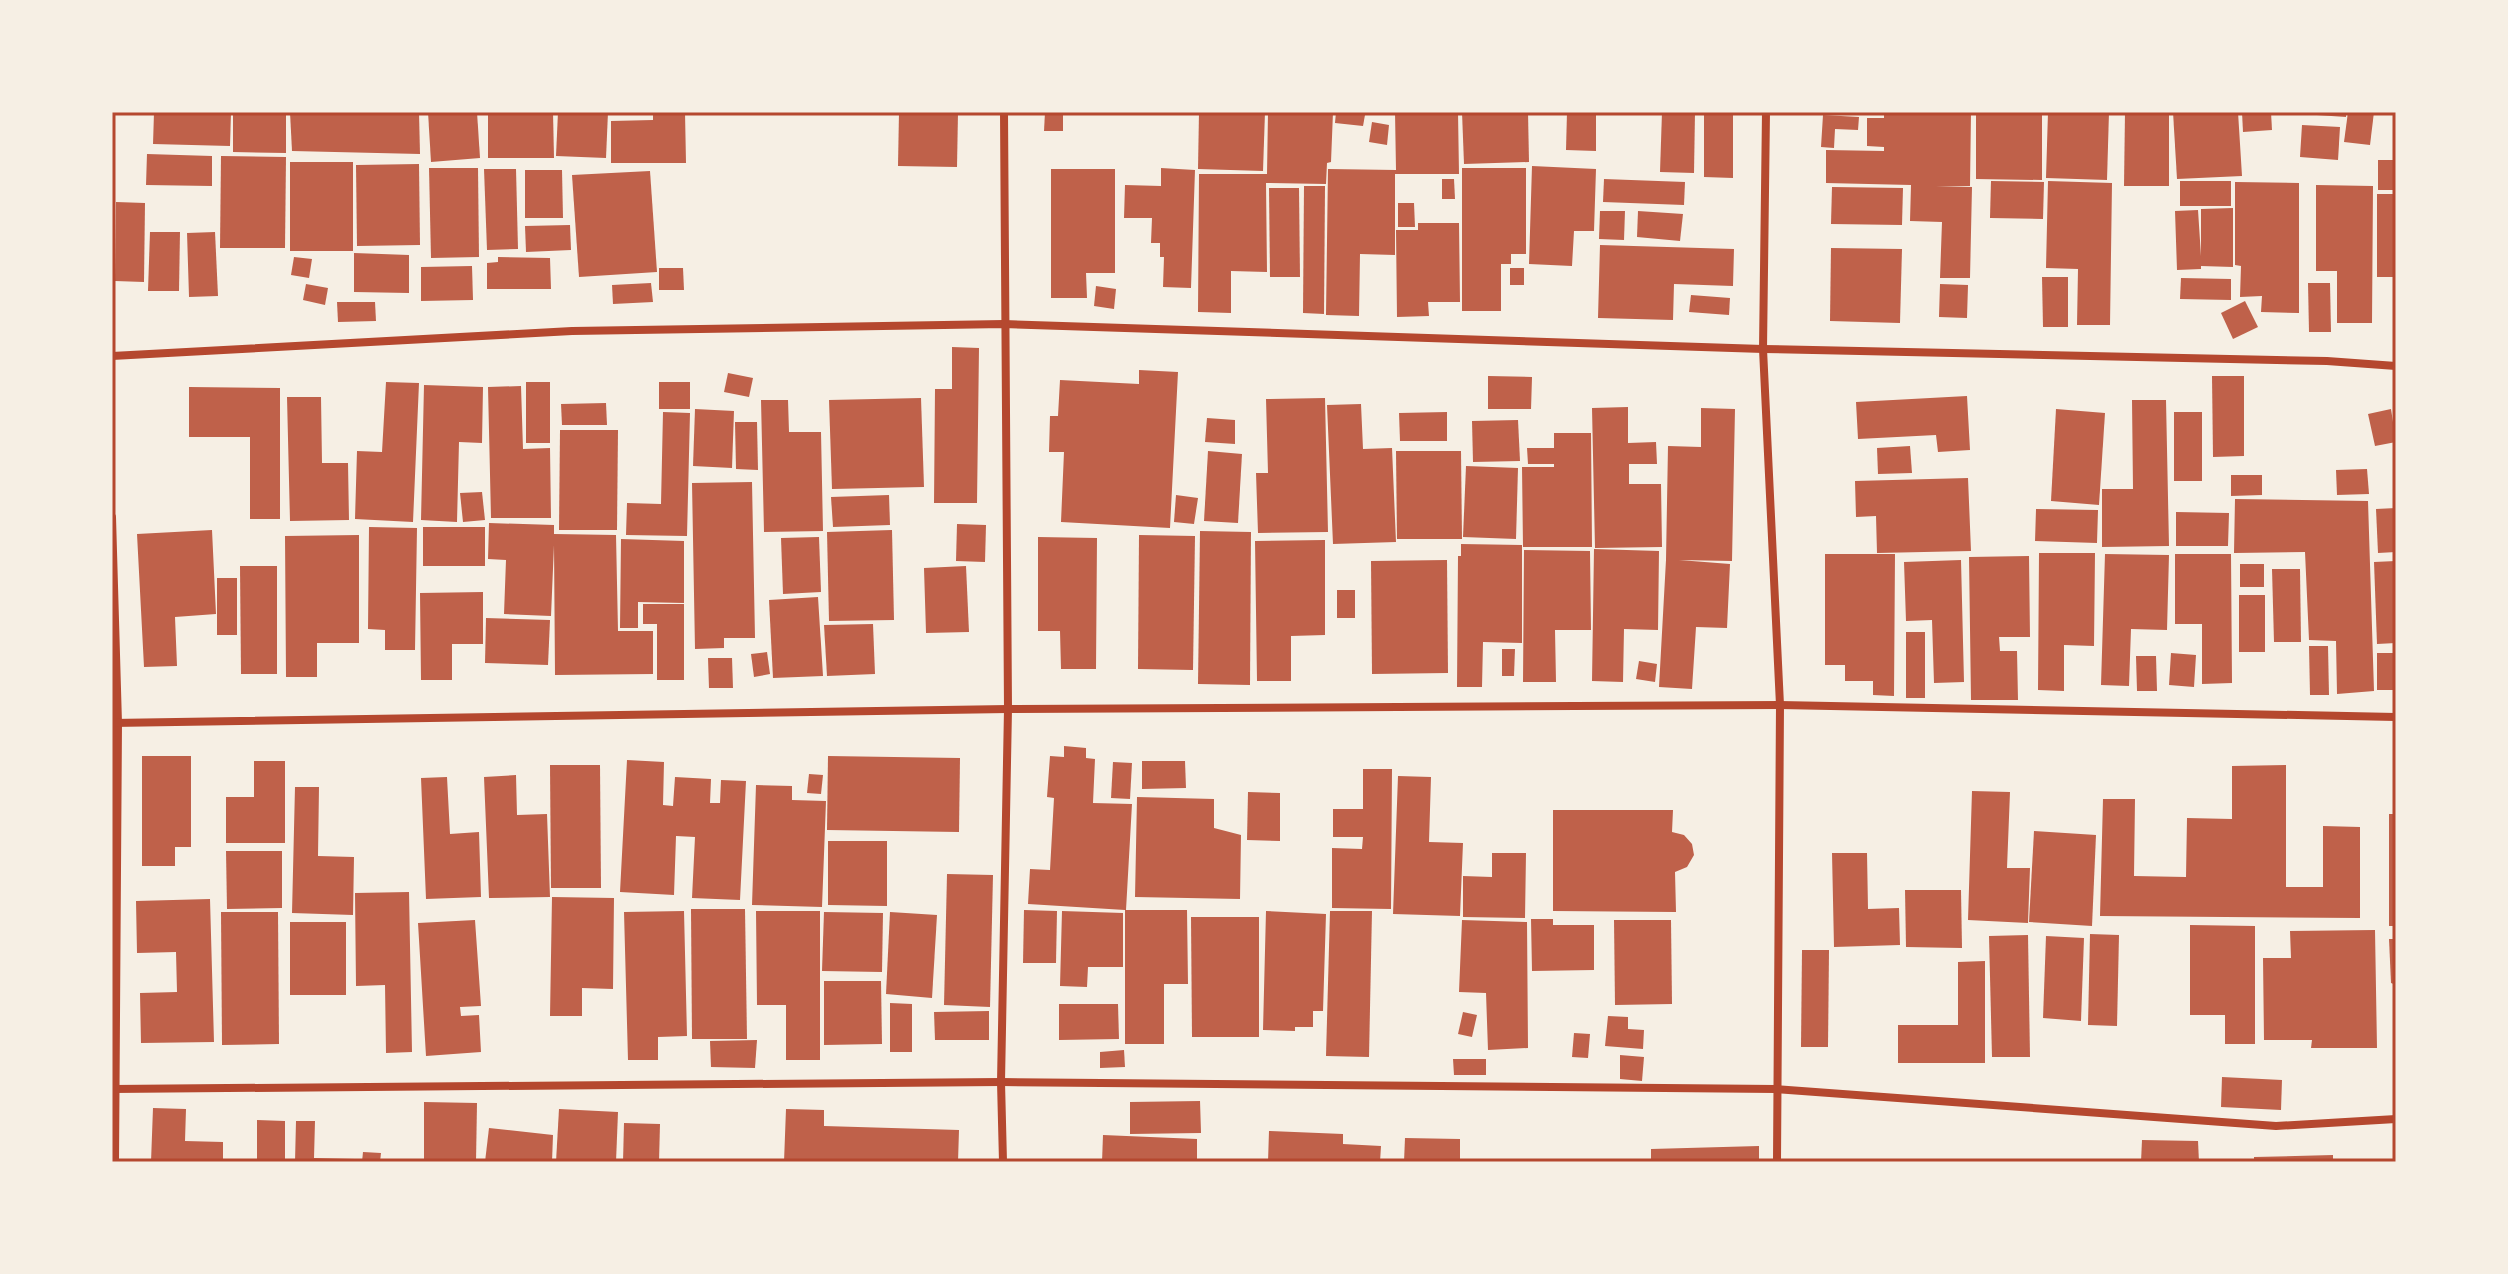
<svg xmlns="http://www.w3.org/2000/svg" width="2508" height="1274" font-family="'Nunito Sans',sans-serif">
<rect width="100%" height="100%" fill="#f6efe4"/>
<!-- building -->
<g fill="#bf614a">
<path d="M154 112H231L230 146 153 144Z"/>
<path d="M233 112H286V153L233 152Z"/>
<path d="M290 112H419L420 154 292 151Z"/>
<path d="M428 112H477L480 158 431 162Z"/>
<path d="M488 112H553L554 158H488Z"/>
<path d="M558 112H608L606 158 556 156Z"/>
<path d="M653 112H685L686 163H611V121L653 120Z"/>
<path d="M899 112H958L957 167 898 166Z"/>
<path d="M1045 112H1063V131H1044Z"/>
<path d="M1199 112H1265L1263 171 1198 169Z"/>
<path d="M1268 112H1333L1331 162 1327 163 1326 184 1266 183 1267 272 1231 271V313L1198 312 1199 174H1267Z"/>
<path d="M1336 112 1365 115 1363 126 1335 123Z"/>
<path d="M1395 112H1458L1459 174H1395V255L1360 254 1359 316 1326 315 1328 169 1396 170Z"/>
<path d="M1462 112H1528L1529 162 1464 164Z"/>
<path d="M1567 112H1596V151L1566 150Z"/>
<path d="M1662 112H1695L1694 173 1660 172Z"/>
<path d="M1704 112H1733V178L1704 177Z"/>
<path d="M1884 112H1971L1970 186H1936L1972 187 1970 278H1940L1942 222 1910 221 1911 185 1826 183V150L1884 151V147L1867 146V118H1884Z"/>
<path d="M1976 112H2042V180L1976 179Z"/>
<path d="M2048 112H2109L2107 180 2046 178Z"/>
<path d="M2125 112H2169V186H2124Z"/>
<path d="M2173 112H2238L2242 176 2177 179Z"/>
<path d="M2242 112H2271L2272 130 2243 132Z"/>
<path d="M2302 112H2346V117L2302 114Z"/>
<path d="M2348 112H2374L2370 145 2344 142Z"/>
<path d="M1823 115 1859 117 1858 130 1835 129 1834 148 1821 147Z"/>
<path d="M1372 122 1389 125 1387 145 1369 142Z"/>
<path d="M2302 125 2340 127 2338 160 2300 157Z"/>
<path d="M147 154 212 156V186L146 185Z"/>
<path d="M221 156 286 157 285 248H220Z"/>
<rect x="2378" y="160" width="18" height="30"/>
<rect x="290" y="162" width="63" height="89"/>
<path d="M419 164 420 245 357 246 356 165Z"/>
<path d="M1532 166 1596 169 1594 231H1574L1572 266 1529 264Z"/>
<path d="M429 168H478L479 257 431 258Z"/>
<path d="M1161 168 1195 170 1191 288 1163 287 1164 257H1160V243H1151L1152 218H1124L1125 185 1161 186Z"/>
<path d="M1462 168H1526V254H1511V264H1501V311H1462Z"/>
<path d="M484 169H516L518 249 487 250Z"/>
<path d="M1051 169H1115V273H1086L1087 298H1051Z"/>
<path d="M525 170H562L563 218H525Z"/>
<path d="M650 171 657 272 579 277 572 175Z"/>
<path d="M1442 179H1454L1455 199H1442Z"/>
<path d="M1604 179 1685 182 1684 205 1603 202Z"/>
<path d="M1991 181 2044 182 2043 219 1990 218Z"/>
<path d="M2048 181 2112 183 2110 325H2077L2078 269 2046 268Z"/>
<rect x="2180" y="181" width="51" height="25"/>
<path d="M2235 182 2299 183V313L2261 312 2262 296 2240 297 2241 266 2235 265Z"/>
<path d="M2316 185 2373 186 2372 323H2337V271H2316Z"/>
<path d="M1304 186H1325L1324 314 1303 313Z"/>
<path d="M1832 187 1903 188 1902 225 1831 224Z"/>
<path d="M1269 188H1299L1300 277H1270Z"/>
<rect x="2377" y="194" width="19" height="83"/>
<path d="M116 202 145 203 144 282 115 281Z"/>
<path d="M1398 203H1414L1415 227H1398Z"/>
<path d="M2233 208V267L2201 266V269L2177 270 2175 211 2198 210 2201 256V209Z"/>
<path d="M1600 211H1625L1624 240 1599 239Z"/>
<path d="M1638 211 1683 214 1680 241 1637 237Z"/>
<path d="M1418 223H1459L1460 302H1428L1429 316 1397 317 1396 230H1418Z"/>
<path d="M570 225 571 250 526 252 525 226Z"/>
<path d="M150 232H180L179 291H148Z"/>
<path d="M215 232 218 296 189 297 187 233Z"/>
<path d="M1600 245 1734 249 1733 286 1674 284 1673 320 1598 318Z"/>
<path d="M1831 248 1902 249 1900 323 1830 321Z"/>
<path d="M354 253 409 255V293L354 292Z"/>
<path d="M294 257 312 259 309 278 291 275Z"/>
<path d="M498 257 550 258 551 289H487V263L498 262Z"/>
<path d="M472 266 473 300 421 301V267Z"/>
<path d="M659 268H683L684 290H659Z"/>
<rect x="1510" y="268" width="14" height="17"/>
<path d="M2042 277H2068V327H2043Z"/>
<path d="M2181 278 2231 279V300L2180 299Z"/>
<path d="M651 283 653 302 613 304 612 285Z"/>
<path d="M2308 283H2330L2331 332H2309Z"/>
<path d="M306 284 328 288 325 305 303 300Z"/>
<path d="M1940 284 1968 285 1967 318 1939 317Z"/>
<path d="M1096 286 1116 289 1114 309 1094 306Z"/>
<path d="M1691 295 1730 298 1729 315 1689 312Z"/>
<path d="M2245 301 2258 327 2233 339 2221 313Z"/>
<path d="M337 302H375L376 321 338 322Z"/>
<path d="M952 347 979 348 977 503H934L935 389H952Z"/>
<path d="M1139 370 1178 372 1170 528 1061 522 1064 452H1049L1050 416H1058L1060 380 1139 384Z"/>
<path d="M728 373 753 378 749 397 724 392Z"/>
<path d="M1488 376 1532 377 1531 409H1488Z"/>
<path d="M2212 376H2244V456L2213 457Z"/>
<path d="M386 382 419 383 413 522 355 519 357 451 382 452Z"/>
<rect x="526" y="382" width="24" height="61"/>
<rect x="659" y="382" width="31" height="27"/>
<path d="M424 385 483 387 482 443 459 442 457 522 421 520Z"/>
<path d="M521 386 523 449 550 448 551 518H491L488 387Z"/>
<path d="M189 387 280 388V519H250V437H189Z"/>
<path d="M1967 396 1970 450 1938 452 1936 435 1858 439 1856 402Z"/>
<path d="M287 397H321L322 463H348L349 520 290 521Z"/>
<path d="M921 398 924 487 832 489 829 400Z"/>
<path d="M1325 398 1328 532 1258 533 1256 473H1268L1266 399Z"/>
<path d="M761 400H788L789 432H821L823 531 764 532Z"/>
<path d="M2132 400H2166L2169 546 2102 547V489H2133Z"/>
<path d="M606 403 607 425H562L561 404Z"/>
<path d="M1361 404 1363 449 1392 448 1396 542 1333 544 1327 405Z"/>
<path d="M1628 407V443L1656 442 1657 464H1629V484H1661L1662 547 1595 548 1592 408Z"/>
<path d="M1701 408 1735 409 1732 561 1679 560 1730 564 1727 628 1696 627 1692 689 1659 687 1666 560 1668 446 1701 447Z"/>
<path d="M695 409 734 411 732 468 693 466Z"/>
<path d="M2056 409 2105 413 2099 505 2051 501Z"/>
<path d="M2391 409 2396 442 2375 446 2368 414Z"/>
<path d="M663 412 690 413 687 536 626 535 627 503 661 504Z"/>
<path d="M1447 412V441H1400L1399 413Z"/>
<rect x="2174" y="412" width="28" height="69"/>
<path d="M1207 418 1235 420V444L1205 442Z"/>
<path d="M1518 420 1520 461 1473 462 1472 421Z"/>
<path d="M735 422H757L758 470 736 469Z"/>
<path d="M560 430H618L617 530H559Z"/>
<path d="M1554 433H1591L1592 547H1523L1522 467H1554V464H1528L1527 448H1554Z"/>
<path d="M1910 446 1912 473 1878 474 1877 448Z"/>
<path d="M1208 451 1242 454 1238 523 1204 521Z"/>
<path d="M1396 451H1461L1462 539H1397Z"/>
<path d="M1466 466 1518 468 1516 539 1463 537Z"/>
<path d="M2367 469 2369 494 2337 495 2336 470Z"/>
<path d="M2231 475H2262V495L2231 496Z"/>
<path d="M1968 478 1971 551 1877 553 1876 516 1856 517 1855 481Z"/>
<path d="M752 482 755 638H724V648L695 649 692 483Z"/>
<path d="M482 492 485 520 463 522 460 493Z"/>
<path d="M889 495 890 525 833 527 831 497Z"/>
<path d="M1176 495 1198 498 1194 524 1174 522Z"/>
<path d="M2235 499 2368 501 2374 691 2337 694 2336 641 2309 640 2305 552 2234 553Z"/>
<path d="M2396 508V552L2378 553 2376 509Z"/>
<path d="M2036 509 2098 510 2097 543 2035 541Z"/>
<path d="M2176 512 2229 513 2228 546H2176Z"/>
<path d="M489 523 554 525V534L616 535 618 631H653V674L555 675 554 545 551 616 504 614 506 560 488 559Z"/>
<path d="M957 524 986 525 985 562 956 561Z"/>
<path d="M369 527 417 528 415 650H385V630L368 629Z"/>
<rect x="423" y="527" width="62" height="39"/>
<path d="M212 530 216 614 175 617 177 666 144 667 137 534Z"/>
<path d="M892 530 894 620 829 621 827 532Z"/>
<path d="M1200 531 1251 532 1250 685 1198 684Z"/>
<path d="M359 535V643H317V677H286L285 536Z"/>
<path d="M1139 535 1195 536 1193 670 1138 669Z"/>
<path d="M819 537 821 592 783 594 781 538Z"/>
<path d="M1038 537 1097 538 1096 669H1061L1060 631H1038Z"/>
<path d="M621 539 684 541V603L638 602V628H620Z"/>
<path d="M1325 540V635L1291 636V681H1257L1255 541Z"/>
<path d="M1461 544 1522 545V643L1483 642 1482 687H1457L1458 556H1461Z"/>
<path d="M1594 549 1659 551 1658 630 1624 629 1623 682 1592 681Z"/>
<path d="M1524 550 1590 551 1591 630H1555L1556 682H1523Z"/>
<path d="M2039 553H2095L2094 646 2064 645V691L2038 690Z"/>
<path d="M1825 554H1895L1894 696 1873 695V681H1845V665H1825Z"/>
<path d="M2105 554 2169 555 2167 630 2131 629 2129 686 2101 685Z"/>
<path d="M2175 554H2231L2232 683 2202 684V624H2175Z"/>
<path d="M2029 556 2030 637H1999L2000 651H2017L2018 700H1971L1969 557Z"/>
<path d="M1447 560 1448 673 1372 674 1371 561Z"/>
<path d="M1961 560 1964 682 1934 683 1932 620 1906 621 1904 562Z"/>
<path d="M2396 561V643L2377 644 2374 562Z"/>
<rect x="2240" y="564" width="24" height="23"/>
<path d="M240 566H277V674H241Z"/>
<path d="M966 566 969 632 926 633 924 568Z"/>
<path d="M2272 569H2300L2301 642H2274Z"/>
<rect x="217" y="578" width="20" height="57"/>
<rect x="1337" y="590" width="18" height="28"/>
<path d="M483 592V644H452V680H421L420 593Z"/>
<rect x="2239" y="595" width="26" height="57"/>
<path d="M818 597 823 676 773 678 769 600Z"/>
<path d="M643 604H684V680H657V624H643Z"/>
<path d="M486 618 550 620 548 665 485 663Z"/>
<path d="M873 624 875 674 827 676 824 625Z"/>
<rect x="1906" y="632" width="19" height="66"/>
<path d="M2309 646H2328L2329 695H2310Z"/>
<path d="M1502 649H1515L1514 676H1502Z"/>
<path d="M767 652 770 674 754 677 751 654Z"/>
<path d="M2171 653 2196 655 2194 687 2169 685Z"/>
<rect x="2377" y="653" width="19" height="37"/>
<path d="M2136 656H2156L2157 691H2137Z"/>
<path d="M708 658H732L733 688H709Z"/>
<path d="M1639 661 1657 664 1655 682 1636 679Z"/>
<path d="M1064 746 1086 748V758L1095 759 1093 803 1132 804 1126 910H1187L1188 984H1164V1044H1125V910L1028 904 1030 869 1050 870 1054 798 1047 797 1050 756 1064 757Z"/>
<path d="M142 756H191V847H175V866H142Z"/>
<path d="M828 756 960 758 959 832 827 830Z"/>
<path d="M627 760 664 762 663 805 673 806 675 777 711 779 710 803H720L721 780 746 781 740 900 692 898 695 837 676 836 674 895 620 892Z"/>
<path d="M254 761H285V843H226V797H254Z"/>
<path d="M1142 761H1185L1186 788 1142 789Z"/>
<path d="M1113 762 1132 763 1130 799 1111 798Z"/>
<path d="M550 765H600L601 888H551Z"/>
<path d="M2286 765V887H2323V826L2360 827V918L2100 916 2103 799H2135L2134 876 2186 877 2187 818 2232 819V766Z"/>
<path d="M1363 769H1392L1391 909 1332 908V848L1362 849 1363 837H1333V809H1363Z"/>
<path d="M809 774 823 775 821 794 807 793Z"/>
<path d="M516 775 517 815 547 814 550 897 489 898 484 777Z"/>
<path d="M1398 776 1431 777 1429 842 1463 843 1460 916 1393 914Z"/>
<path d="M447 777 450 834 479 832 481 897 426 899 421 778Z"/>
<path d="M756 785 792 786V800L826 801 822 907 752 905Z"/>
<path d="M295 787H319L318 856 354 857 353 915 292 913Z"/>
<path d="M1972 791 2010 792 2007 868H2030L2028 923 1968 920Z"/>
<path d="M1248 792 1280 793V841L1247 840Z"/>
<path d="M1137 797 1214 799V828L1241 835 1240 899 1135 897Z"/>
<path d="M1553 810H1673L1672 832 1684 835 1692 844 1694 855 1687 867 1675 872 1676 912 1553 911Z"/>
<rect x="2389" y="814" width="7" height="112"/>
<path d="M2034 831 2096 835 2092 926 2029 922Z"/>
<path d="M828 841H887V906L828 905Z"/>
<path d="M226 851H282V908L227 909Z"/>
<path d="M1492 853H1526L1525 918 1463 917V876L1492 877Z"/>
<path d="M1832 853H1867L1868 909 1899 908 1900 945 1834 947Z"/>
<path d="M947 874 993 875 990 1007 944 1005Z"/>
<path d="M1905 890H1961L1962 948 1906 947Z"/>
<path d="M409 892 412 1052 386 1053 385 985 356 986 355 893Z"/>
<path d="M552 897 614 898 613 989 582 988V1016H550Z"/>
<path d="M210 899 214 1042 141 1043 140 993 177 992 176 952 137 953 136 901Z"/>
<path d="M691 909H745L747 1039H692Z"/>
<path d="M1024 910 1057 911 1056 963H1023Z"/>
<path d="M684 911 687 1036 658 1037V1060H628L624 912Z"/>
<path d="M756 911H820V1060H786V1005H757Z"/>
<path d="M1062 911 1123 913V967H1088L1087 987 1060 986Z"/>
<path d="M1266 911 1326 914 1323 1011H1313V1027H1295V1031L1263 1030Z"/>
<path d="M1330 911H1372L1369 1057 1326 1056Z"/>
<path d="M221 912H278L279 1044 222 1045Z"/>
<path d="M824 912 883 913 882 972 822 971Z"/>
<path d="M890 912 937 915 932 998 886 994Z"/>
<path d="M1191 917H1259V1037H1192Z"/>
<path d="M1531 919H1553V925H1594V970L1532 971Z"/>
<path d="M475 920 481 1006 460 1007 461 1016 479 1015 481 1052 426 1056 418 923Z"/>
<path d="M1462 920 1527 922 1528 1048 1488 1050 1486 993 1459 992Z"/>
<path d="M1614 920H1671L1672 1004 1615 1005Z"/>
<rect x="290" y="922" width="56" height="73"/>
<path d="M2190 925 2255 926V1044H2225V1015H2190Z"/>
<path d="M2375 930 2377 1048H2311L2312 1040H2264L2263 958H2291L2290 931Z"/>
<path d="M2090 934 2119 935 2117 1026 2088 1025Z"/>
<path d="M2028 935 2030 1057H1992L1989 936Z"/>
<path d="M2046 936 2084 938 2081 1021 2043 1018Z"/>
<path d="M2389 939H2396V985L2391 983Z"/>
<path d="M1802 950H1829L1828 1047H1801Z"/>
<path d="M1985 961V1063H1898V1025H1958V962Z"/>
<path d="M824 981H881L882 1044 824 1045Z"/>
<path d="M890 1003 912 1004V1052H890Z"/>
<path d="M1059 1004H1118L1119 1039 1059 1040Z"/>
<path d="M989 1011V1040H935L934 1012Z"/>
<path d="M1463 1012 1477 1015 1472 1037 1458 1034Z"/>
<path d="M1608 1016 1628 1017V1029L1644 1030 1643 1049 1605 1046Z"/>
<path d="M1574 1033 1590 1034 1588 1058 1572 1057Z"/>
<path d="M757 1040 755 1068 711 1067 710 1041Z"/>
<path d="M1124 1050 1125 1067 1100 1068V1052Z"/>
<path d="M1620 1055 1644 1057 1642 1081 1620 1079Z"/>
<path d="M1453 1059H1486V1075H1454Z"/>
<path d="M2222 1077 2282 1080 2281 1110 2221 1107Z"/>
<path d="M1200 1101 1201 1133 1130 1134V1102Z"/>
<path d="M424 1102 477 1103 476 1162H424Z"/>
<path d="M153 1108 186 1109 185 1141 223 1142V1162H151Z"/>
<path d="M559 1109 618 1112 616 1162H556Z"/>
<path d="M786 1109 824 1110V1126L959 1130 958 1162H784Z"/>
<path d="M257 1120 285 1121V1162H257Z"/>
<path d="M296 1121H315L314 1158 355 1159V1162H295Z"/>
<path d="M624 1123 660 1124 659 1162H623Z"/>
<path d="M489 1128 553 1135 552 1162H485Z"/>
<path d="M1269 1131 1343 1134V1144L1381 1146 1380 1162H1268Z"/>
<path d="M1103 1135 1197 1139V1162H1102Z"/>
<path d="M1405 1138 1460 1139V1162H1404Z"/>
<path d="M2142 1140 2198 1141 2199 1162H2141Z"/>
<path d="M1759 1146V1162H1651V1149Z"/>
<path d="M363 1152 381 1153 380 1162H362Z"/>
<path d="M2333 1155V1162H2254V1157Z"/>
</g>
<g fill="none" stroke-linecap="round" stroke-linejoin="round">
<!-- minor -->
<g stroke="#b5482f" stroke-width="8">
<path d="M1766 112 1763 349 1780 705 1777 1162"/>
<path d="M112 356 572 331 1004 324 1763 349 2327 361 2396 366"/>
<path d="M112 517 118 723 115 1162"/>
<path d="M112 723 1008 709 1780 705 2396 717"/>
<path d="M112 1089 1001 1082 1776 1089 2276 1126 2396 1119"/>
<path d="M1003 1162 1001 1082 1008 709 1004 112"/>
</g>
</g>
<!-- border -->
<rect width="2508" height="1274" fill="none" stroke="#f6efe4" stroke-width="228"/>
<rect x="114" y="114" width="2280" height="1046" fill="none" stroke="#b5482f" stroke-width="3"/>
</svg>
